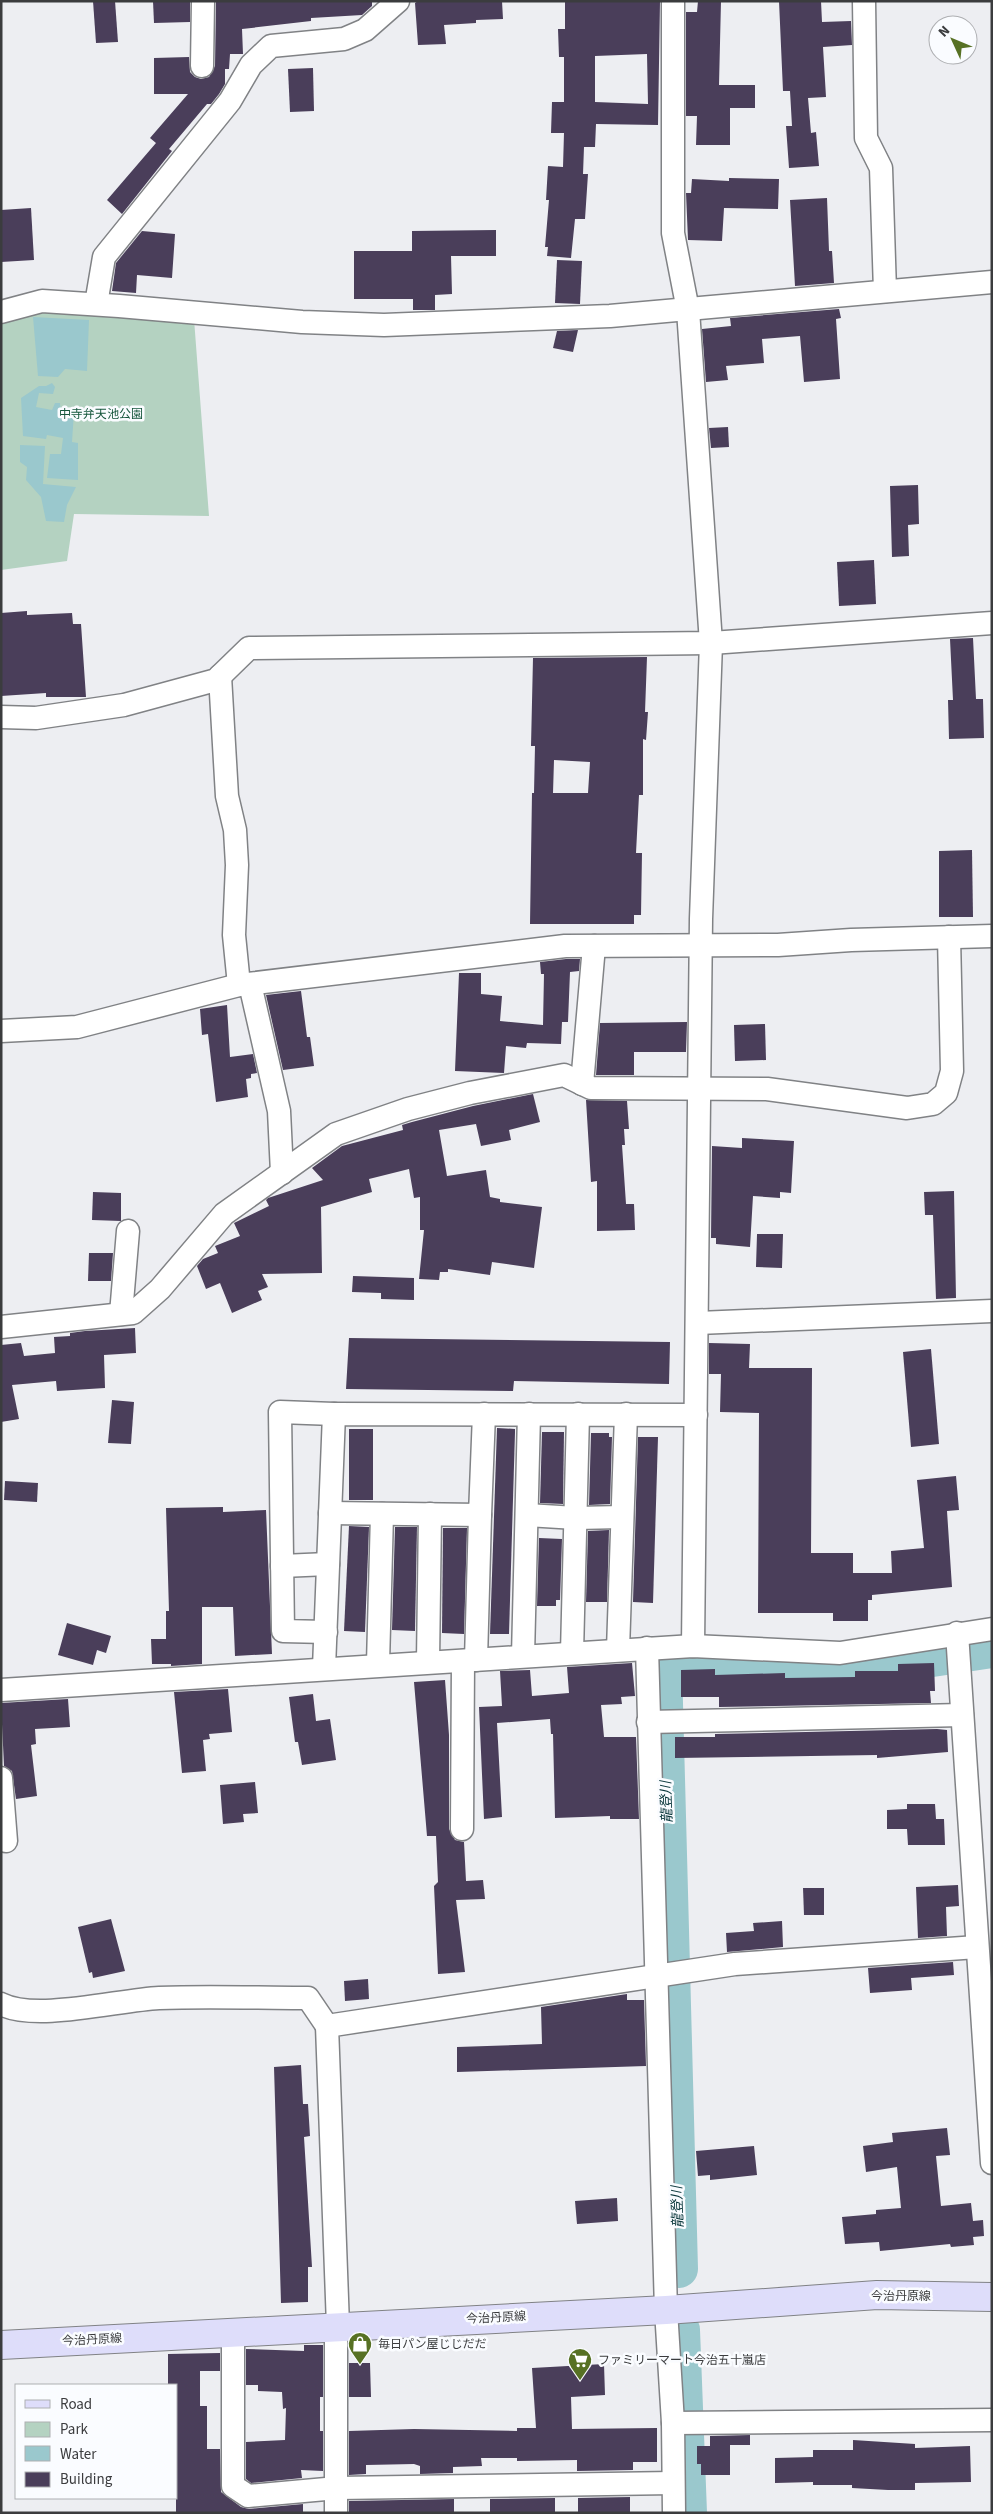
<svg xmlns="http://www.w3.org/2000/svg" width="993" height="2514" font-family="'Source Sans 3','Noto Sans JP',sans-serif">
<rect width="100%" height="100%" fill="#edeef2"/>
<!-- green -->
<path fill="#b4d2c1" d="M41 306 194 319 209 516 74 514 67 561 1 570V316Z"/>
<!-- water -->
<g fill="#9ac8cd">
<path d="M33 317 89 320 87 371 65 369 58 377 38 376Z"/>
<path d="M52 383 55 387 53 394 39 393 36 407 52 410 55 403H60L61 414 74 412 72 442 78 443V480L47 478 50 454H61L63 438 47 435 46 439 23 436 21 398 39 386H46Z"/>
<path d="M20 445 45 446 43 484 76 487 67 505 64 522 46 521 41 497 26 480 27 467 20 462Z"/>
</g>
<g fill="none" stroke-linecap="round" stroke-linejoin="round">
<!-- river -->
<g stroke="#9ac8cd" stroke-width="38">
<path d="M679 2269 663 1666 846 1671 992 1649"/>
<path d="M681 2330 688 2513"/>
</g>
</g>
<!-- building -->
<g fill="#4a3e5a" fill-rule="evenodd">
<path d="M93 1H115L118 42 96 43Z"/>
<path d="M153 1H190V22L154 23Z"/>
<path d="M216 1H372V6L362 15 311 18V21L242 29 243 54H230L229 69H225V84L219 94 211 104H207L169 149 172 151 122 214 107 200 156 143 150 138 188 94H154V58L189 57 190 72 195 77 201 79 209 77 215 66Z"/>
<path d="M418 1H502L503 19 476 20V23L444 25 446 44 418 45 415 3Z"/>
<path d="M565 1H660L658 125 596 124 595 147H584L583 174H588L585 219H575L571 258 547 256 548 247H545L549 200H546L548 166 563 167 564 133H551L552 102H564V57H559L558 29H565ZM647 54 648 104 595 102V56Z"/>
<path d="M698 1H721L719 85H755V108H730V145H696L697 116H686V12H697Z"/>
<path d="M779 1H821L822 22 851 21 852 45 823 47 826 97 808 98 811 133 816 132 819 166 789 168 786 126H792L790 91H783Z"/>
<path d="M313 68 314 111 290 112 288 69Z"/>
<path d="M729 178 779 179 778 209 724 208 722 241 688 240 686 193H691L692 179 729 181Z"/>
<path d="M827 198 829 251H832L834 283 795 286 790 200Z"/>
<path d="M31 208 34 260 1 262V210Z"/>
<path d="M496 230V256H451L452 294 435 295V310H413V299H354V251H412V231Z"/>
<path d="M142 231 175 234 172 278 137 275 136 293 112 291 116 263Z"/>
<path d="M557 260 582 261 580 304 555 303Z"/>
<path d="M839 309 841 318 836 319 840 379 804 382 800 336 762 339 764 363 726 366 728 380 706 382 702 329 731 326 730 318Z"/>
<path d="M578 330 573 352 553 348 557 331Z"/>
<path d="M728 427 729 447 711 448 709 428Z"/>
<path d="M918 485 919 524 908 525 909 556 892 557 890 486Z"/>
<path d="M874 560 876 604 839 606 837 562Z"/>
<path d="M27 611V615L72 613 73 624H81L86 697H46V693L1 696V613Z"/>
<path d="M973 638 976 699H983L984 738 949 739 948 700H953L950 639Z"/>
<path d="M647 657 645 712H648L646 740 643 739V795H639L636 853H642L641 915H634V924H530L532 793H534L535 746H531L533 658ZM554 760 590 762 588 793H553Z"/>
<path d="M972 850 973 917H939V851Z"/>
<path d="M566 959H580L579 971 570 972 568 1022H562L561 1044 527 1043 526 1048 506 1046 504 1073 455 1071 459 973H481V994L502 996 500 1021 543 1025 544 974H541L540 962Z"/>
<path d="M301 991 307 1037H310L314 1066 283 1070 266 995Z"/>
<path d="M227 1005 230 1057 253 1054 257 1073 251 1074V1078L246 1079 248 1097 216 1102 208 1034 202 1035 200 1009Z"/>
<path d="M687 1022 686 1052H634V1075H596L600 1023Z"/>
<path d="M765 1024 766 1060 735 1061 734 1025Z"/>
<path d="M533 1094 540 1122 509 1130 511 1140 481 1146 476 1124 439 1130 447 1176 486 1170 490 1197 500 1199V1202L542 1207 534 1268 492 1262 490 1275 448 1269V1272H440L439 1280 419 1279 424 1230H420V1197L414 1198 409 1169 369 1179 372 1192 321 1207 322 1273 262 1274 268 1287 258 1291 262 1300 232 1313 220 1283 206 1289 197 1266 203 1259 218 1253 215 1246 240 1236 234 1223 269 1206 266 1200 268 1198 323 1180 312 1168 342 1146 403 1130 402 1125 412 1122 473 1106Z"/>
<path d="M586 1100 627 1101 629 1129H624L625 1145H622L626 1204H634L635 1230 597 1231V1181L591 1182Z"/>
<path d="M742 1138 794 1141 791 1193 780 1192V1198L753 1196 750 1247 716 1244V1238H711L712 1146 742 1148Z"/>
<path d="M954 1191 956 1298 936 1299 933 1215H925L924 1192Z"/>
<path d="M93 1192 121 1193V1221L92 1220Z"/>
<path d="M757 1234H783L782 1268 756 1267Z"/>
<path d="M89 1253H113L111 1281H88Z"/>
<path d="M353 1276 414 1278V1300L381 1299V1293L352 1292Z"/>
<path d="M135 1328 136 1353 104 1355 105 1388 57 1391 56 1381 12 1385 19 1419 1 1422V1345L21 1343 24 1356 55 1353 54 1337 70 1336V1333L85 1331Z"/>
<path d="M349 1338 670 1342 669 1384 514 1381 513 1391 346 1389Z"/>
<path d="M709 1343 750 1344 749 1368H812L811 1553H853V1573H892L891 1551 924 1548 917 1480 956 1476 959 1510 947 1511 952 1587 872 1595V1600H868V1621H833V1613H758L759 1413 720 1412 721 1374H709Z"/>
<path d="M931 1349 939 1444 911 1447 903 1352Z"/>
<path d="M112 1400 134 1402 131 1444 108 1443Z"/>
<path d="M497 1428 515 1429V1432L509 1634H490Z"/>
<rect x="349" y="1429" width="24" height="71"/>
<path d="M542 1432H564L563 1504 540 1503Z"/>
<path d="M591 1433H609V1437H612L610 1504 589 1505Z"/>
<path d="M638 1437H658L653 1603 633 1602Z"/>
<path d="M5 1481 38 1483 37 1502 4 1500Z"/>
<path d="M223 1507V1512L266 1510 272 1654 235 1656 233 1607H202V1664L171 1666V1664H152L151 1639H166V1611H169L166 1508Z"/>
<path d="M349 1526 369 1527 365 1632 344 1631Z"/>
<path d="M395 1527H417L415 1631 392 1630Z"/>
<path d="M443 1528H467L464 1634 442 1633Z"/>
<path d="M609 1530 607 1602H586L588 1531Z"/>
<path d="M539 1538 562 1539 560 1600H556V1606H537Z"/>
<path d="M67 1623 111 1636 106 1653 97 1650 93 1665 58 1655Z"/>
<path d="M632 1663 635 1696 621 1697 622 1704 601 1705 604 1737H636L639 1819H610V1816L555 1818 553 1734H551L550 1719 497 1723 502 1817 484 1819 479 1707 502 1706 500 1671 530 1670 532 1696 569 1693 567 1667Z"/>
<path d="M934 1663 935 1691H930L931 1703 719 1707V1697H681V1670L715 1669V1675L785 1673V1678L855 1677V1671H898V1664Z"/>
<path d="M445 1680 449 1735V1829L455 1840 464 1842 466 1881 483 1880 485 1899 456 1900 465 1972 438 1974 434 1886 438 1882 436 1836H427L414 1682Z"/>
<path d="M228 1689 232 1732 209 1734 210 1739 203 1740 206 1771 182 1773 174 1692Z"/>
<path d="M313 1694 316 1721 330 1719 336 1760 302 1765 298 1742H295L289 1697Z"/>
<path d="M68 1699 70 1727 35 1729 36 1744 31 1745 37 1796 16 1799 12 1771 4 1766 1 1703Z"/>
<path d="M937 1729 947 1730 948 1752 877 1758V1755L675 1758V1737H715V1734Z"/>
<path d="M255 1782 258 1813 243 1814 244 1822 223 1824 220 1785Z"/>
<path d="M907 1804H935L936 1819H944L945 1845H908L907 1829H887V1810L907 1809Z"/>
<path d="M958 1885 959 1906 946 1907 947 1936 918 1938 916 1887Z"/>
<path d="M803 1888H824V1915H804Z"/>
<path d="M111 1919 125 1971 93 1978 92 1972 89 1973 78 1927Z"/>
<path d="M782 1921 783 1947 727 1952 726 1933 754 1931 753 1923Z"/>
<path d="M953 1962 954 1975 911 1978 912 1990 870 1993 868 1968Z"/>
<path d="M368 1979 369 1999 345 2001 344 1981Z"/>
<path d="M627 1994V2000H644L646 2066 457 2072V2047L542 2044 541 2007Z"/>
<path d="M301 2065 303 2104H308L310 2136 304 2137 312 2267H308V2302L281 2303 274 2067Z"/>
<path d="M947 2128 950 2155 936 2156 941 2206 971 2203 973 2221 983 2220 984 2236 973 2237 974 2245 951 2247 950 2244 880 2251 879 2242 845 2244 842 2217 876 2214V2210L901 2208 897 2167 866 2172 863 2146 893 2142 892 2133Z"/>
<path d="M754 2146 757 2175 710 2180V2175L698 2176 696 2151Z"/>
<path d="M617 2198 618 2221 577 2224 575 2201Z"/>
<path d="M304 2345H323V2397H320V2431H323V2471L301 2470 302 2478 251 2483 246 2479V2442L285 2440 286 2408 283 2409 282 2392 258 2391V2385H246V2349L304 2351Z"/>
<path d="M220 2353V2371H200V2406H207V2449H220L221 2492 241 2507 249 2509 303 2504V2513H176V2385H168V2354Z"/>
<path d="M349 2363H370L371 2397H349Z"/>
<path d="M604 2364 605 2395 571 2397 572 2429 657 2428V2462H633V2470L577 2471V2460L517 2461V2458H481L482 2466 453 2467V2473L420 2474V2466L414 2464 366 2465V2474L349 2475V2431L414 2429 517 2431V2428H536L532 2368Z"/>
<path d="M750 2435V2445H730V2475H701V2464H697V2446H710V2436Z"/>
<path d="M853 2440 915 2444V2448L970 2446 971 2482 915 2483V2490H888L852 2488V2485H813V2482L775 2483V2458L813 2457V2450H853Z"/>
<path d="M630 2497V2513H578V2498Z"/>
<path d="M555 2498V2513H490V2499Z"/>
<path d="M454 2499V2513H349V2501Z"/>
</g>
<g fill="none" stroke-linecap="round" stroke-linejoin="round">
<!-- minor casing -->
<g stroke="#808285" stroke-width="25">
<g id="minor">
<path d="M673 1V233L688 310 711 643 701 919 693 1646"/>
<path d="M864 1 866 138 881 168 885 291"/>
<path d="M202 66 203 1"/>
<path d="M96 304 104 257 230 101 251 65 271 46 344 39 365 30 398 1"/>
<path d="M1 312 42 301 119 306 302 322 384 325 610 316 992 282"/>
<path d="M220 676 227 796 235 830 237 865 234 935 239 985"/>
<path d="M1 717 36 718 124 705 216 680 249 648 711 643 992 623"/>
<path d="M250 984 279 1111 282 1173"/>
<path d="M1 1031 77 1027 239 985 565 946 778 945 851 940 992 936"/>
<path d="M582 1084 594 946"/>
<path d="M121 1314 128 1231"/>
<path d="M698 1323 992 1311"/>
<path d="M1 1327 133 1313 160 1289 224 1214 336 1134 408 1109 470 1093 564 1075 591 1088 767 1089 907 1108 933 1104 946 1093 952 1071 949 937"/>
<path d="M330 1513 480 1515 484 1414"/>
<path d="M527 1515 576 1518 622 1517"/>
<path d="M282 1566 328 1564"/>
<path d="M326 1632 283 1631 280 1412 334 1414"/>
<path d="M957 1633 992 2163"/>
<path d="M647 1648 666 2310 673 2423 674 2513"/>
<path d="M618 1650 626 1414"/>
<path d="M572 1653 578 1414"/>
<path d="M523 1656 529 1414"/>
<path d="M476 1660 480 1515"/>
<path d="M428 1662 430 1514"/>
<path d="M378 1664 382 1514"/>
<path d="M324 1668 334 1414 696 1415"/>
<path d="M1 1690 693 1646 840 1653 992 1629"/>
<path d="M648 1722 962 1715"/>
<path d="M1 1778 6 1841"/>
<path d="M462 1829 463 1661"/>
<path d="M1 2004C36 2022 118 2000 159 1998 208 1996 258 1998 308 1998L327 2026"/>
<path d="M233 2332V2486L248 2496 337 2488 673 2483"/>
<path d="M673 2423 992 2420"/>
<path d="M336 2513V2339L338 2326 327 2026 735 1964 977 1947"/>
</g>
</g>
<!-- secondary casing -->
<g stroke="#808285" stroke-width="30">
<path id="secondary" d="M1 2345 666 2310 877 2295 992 2297"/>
</g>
<!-- minor -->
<use href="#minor" stroke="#fff" stroke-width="22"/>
<!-- secondary -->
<use href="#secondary" stroke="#deddfa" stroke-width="28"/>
</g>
<!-- icons -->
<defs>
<g id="shop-pin" transform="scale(1.25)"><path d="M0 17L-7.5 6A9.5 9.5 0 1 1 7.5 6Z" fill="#577124" stroke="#fafcff"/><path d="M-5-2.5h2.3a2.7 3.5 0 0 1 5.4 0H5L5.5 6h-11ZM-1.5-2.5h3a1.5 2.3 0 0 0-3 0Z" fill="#fff"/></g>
<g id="supermarket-pin" transform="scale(1.25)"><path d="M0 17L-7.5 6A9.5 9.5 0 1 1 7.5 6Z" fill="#577124" stroke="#fafcff"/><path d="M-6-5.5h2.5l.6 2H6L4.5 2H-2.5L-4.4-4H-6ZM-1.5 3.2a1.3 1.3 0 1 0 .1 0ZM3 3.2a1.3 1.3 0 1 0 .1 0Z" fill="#fff"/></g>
</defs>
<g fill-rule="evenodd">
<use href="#shop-pin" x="360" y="2344"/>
<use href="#supermarket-pin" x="580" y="2360"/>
</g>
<g text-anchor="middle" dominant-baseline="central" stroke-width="5" stroke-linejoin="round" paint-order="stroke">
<!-- park labels -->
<g font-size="12" fill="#15563c" stroke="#fafcff">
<text x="101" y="414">中寺弁天池公園</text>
</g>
<!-- street labels -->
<g font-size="12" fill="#3b3c3e" stroke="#fafcff">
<text x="901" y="2296">今治丹原線</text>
<text transform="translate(496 2318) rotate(-3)">今治丹原線</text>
<text transform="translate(92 2340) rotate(-3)">今治丹原線</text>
</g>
<!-- poi labels -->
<g font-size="12" fill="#3b3c3e" stroke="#fafcff" text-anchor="start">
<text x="378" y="2344">毎日パン屋じじだだ</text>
<text x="598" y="2360">ファミリーマート今治五十嵐店</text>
</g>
<!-- water labels -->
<g font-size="14" font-style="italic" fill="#0a373b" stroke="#fafcff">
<text transform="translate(667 1802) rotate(-92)">龍登川</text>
<text transform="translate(678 2207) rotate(-92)">龍登川</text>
</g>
</g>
<!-- border -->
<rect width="993" height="2514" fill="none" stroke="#3b3c3e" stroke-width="5"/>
<!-- legend -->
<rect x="15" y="2384" width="162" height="115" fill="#fafcff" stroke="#aeafb2"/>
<rect x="25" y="2400" width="25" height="8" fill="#deddfa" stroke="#aeafb2"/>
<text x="60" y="2409" font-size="15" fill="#3b3c3e">Road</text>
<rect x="25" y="2422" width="25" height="15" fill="#b4d2c1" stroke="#aeafb2"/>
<text x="60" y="2434" font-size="15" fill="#3b3c3e">Park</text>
<rect x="25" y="2446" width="25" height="15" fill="#9ac8cd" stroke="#aeafb2"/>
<text x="60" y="2459" font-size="15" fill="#3b3c3e">Water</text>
<rect x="25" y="2472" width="25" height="15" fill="#4a3e5a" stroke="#aeafb2"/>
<text x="60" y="2484" font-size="15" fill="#3b3c3e">Building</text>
<!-- north arrow -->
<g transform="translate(953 40) rotate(314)"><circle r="24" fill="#fafcff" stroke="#aeafb2"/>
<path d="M0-4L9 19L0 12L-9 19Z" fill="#577124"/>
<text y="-8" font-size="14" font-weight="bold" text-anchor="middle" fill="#3b3c3e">N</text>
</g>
</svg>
